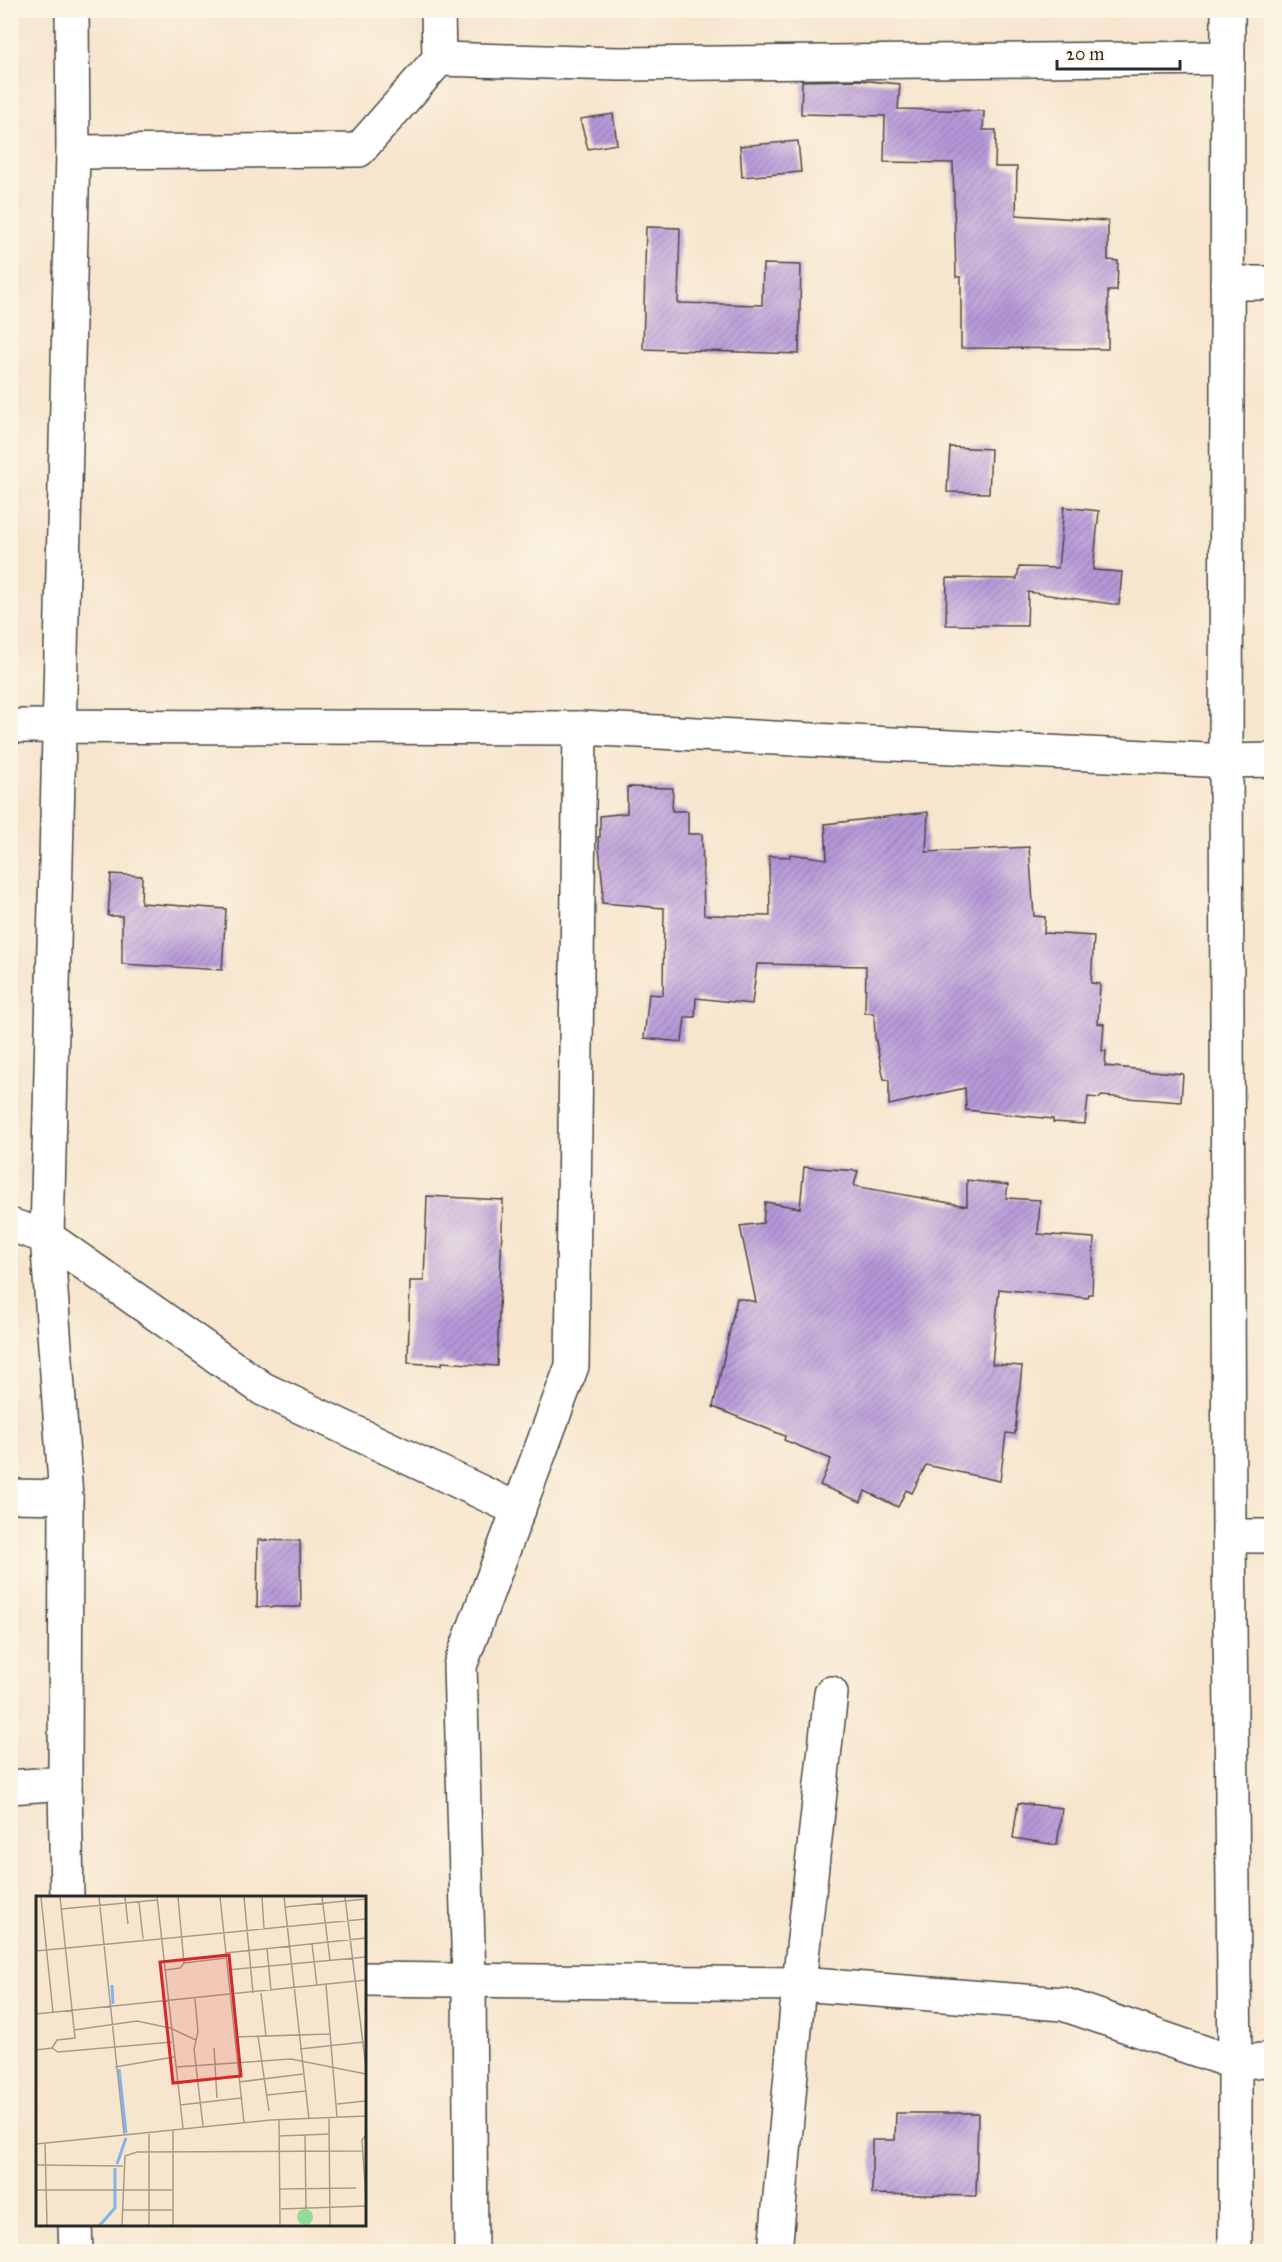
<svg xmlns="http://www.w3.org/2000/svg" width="1282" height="2262" font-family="'IM FELL Great Primer',serif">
<defs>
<pattern id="building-hatch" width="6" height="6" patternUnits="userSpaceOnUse" patternTransform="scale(1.5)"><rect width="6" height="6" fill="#b698d9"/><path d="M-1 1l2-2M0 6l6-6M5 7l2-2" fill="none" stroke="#947cb0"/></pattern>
</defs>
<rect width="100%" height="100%" fill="#fcf5e5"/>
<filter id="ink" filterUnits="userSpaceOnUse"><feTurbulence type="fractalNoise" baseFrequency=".0167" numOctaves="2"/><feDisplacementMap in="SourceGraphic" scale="12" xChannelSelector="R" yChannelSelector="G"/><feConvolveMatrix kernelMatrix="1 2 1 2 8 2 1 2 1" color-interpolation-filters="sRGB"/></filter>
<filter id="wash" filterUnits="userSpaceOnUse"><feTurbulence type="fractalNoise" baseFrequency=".008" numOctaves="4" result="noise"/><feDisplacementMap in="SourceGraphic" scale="24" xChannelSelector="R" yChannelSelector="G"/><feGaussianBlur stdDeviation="1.35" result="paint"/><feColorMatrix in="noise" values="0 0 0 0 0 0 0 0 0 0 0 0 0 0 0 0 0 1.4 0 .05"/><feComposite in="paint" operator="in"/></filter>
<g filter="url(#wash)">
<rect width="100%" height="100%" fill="#f7e5cd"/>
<g id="blocks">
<!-- building -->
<g fill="url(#building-hatch)">
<path d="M858 80 900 84 898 109 984 111 983 130H996L995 167H1017L1016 215 1108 221V260L1118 261 1117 291H1108V349L961 348V277H956L953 163 884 162 885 116 801 114 802 81Z"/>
<path d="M613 114 617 144 588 149 580 119Z"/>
<path d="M798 141 801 172 742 177 740 146Z"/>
<path d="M646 227 680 228 678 303 762 305 763 264 801 265 799 354 643 349Z"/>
<path d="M950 447 991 449 989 493 947 492Z"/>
<path d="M1064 507 1099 511 1093 570 1122 572 1119 605 1028 592 1027 626 946 625 947 578 1017 579 1019 567 1058 568Z"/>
<path d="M627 787 673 788 672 811H688V834H702L704 915 770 916 769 856 790 857V854L827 859 825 824 928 812 926 852 1029 847 1034 916 1045 917 1044 933 1094 936 1091 983 1100 984 1098 1023 1104 1024 1102 1051H1106L1105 1066 1183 1074 1181 1102 1101 1096 1100 1098 1088 1097 1085 1124 1053 1122V1119L966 1110 965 1088 889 1105V1080L884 1079 875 1037 874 1013H865L866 966 757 964 752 1004 696 998 695 1017H685L682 1042 644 1038 649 994 663 995 664 908 602 903 603 888 598 837H600V816L627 813Z"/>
<path d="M111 874 142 876 141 903 226 909 222 970 122 964V916H108Z"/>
<path d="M804 1167 858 1171 854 1186 967 1206V1180L1008 1185 1006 1198 1040 1200 1038 1234 1094 1238 1092 1294H1089L1088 1298 999 1289 992 1364 1022 1366 1015 1434 1006 1433 1000 1481 926 1465 912 1493 906 1490 898 1507 865 1491 861 1502 820 1485 831 1459 784 1440 785 1436 713 1407 737 1298 756 1302 740 1226 763 1223 765 1202 800 1208Z"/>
<path d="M427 1196 503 1200 497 1366 442 1362V1365L408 1363 410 1281H424Z"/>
<path d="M258 1540 300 1541 301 1607H257Z"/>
<path d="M1018 1803 1062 1808 1057 1845 1013 1838Z"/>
<path d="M896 2113H978L976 2196 872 2194V2140H895Z"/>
</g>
</g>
</g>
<g filter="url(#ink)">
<use href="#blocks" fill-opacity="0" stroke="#4a4743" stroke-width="1.5"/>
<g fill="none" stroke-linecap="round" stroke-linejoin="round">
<!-- minor casing -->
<g stroke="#4a4743" stroke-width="36">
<g id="minor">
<path d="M1228 10 1226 761 1229 1536 1235 2063V2252"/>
<path d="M439 59 619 64 1227 58"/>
<path d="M73 152 359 150 439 59 438 10"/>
<path d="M1227 283H1272"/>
<path d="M10 726 580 728 1226 761 1272 760"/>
<path d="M10 1225 47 1237 263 1389 519 1510"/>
<path d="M10 1496 66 1497"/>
<path d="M1229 1536H1272"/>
<path d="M10 1787 65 1783"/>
<path d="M67 1898 65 1783 66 1497 47 1237 73 152 72 10"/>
<path d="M364 1979 799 1984 1063 2004 1235 2063 1272 2059"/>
<path d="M75 2224 76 2252"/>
<path d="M471 2252 469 1980 460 1666 572 1366 580 728"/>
<path d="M775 2252 799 1984 831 1693"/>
</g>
</g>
<!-- minor -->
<use href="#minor" stroke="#fff" stroke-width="33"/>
</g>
</g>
<!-- overview -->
<g transform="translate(36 1896)">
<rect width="330" height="330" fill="#f7e5cd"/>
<path d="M261 321a8 8 0 1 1 16 0a8 8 0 1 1-16 0Z" fill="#94db95"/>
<path fill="none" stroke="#83b3ee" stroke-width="3" d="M76 89 77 108M83 173 90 237M81 268 90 242M64 329 79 312V272"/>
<path fill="none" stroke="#a59b8c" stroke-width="1.5" d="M5 1 17 116M63 1 88 238M89 1 92 28M121 1 147 232M184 1 208 227M208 1 217 97M226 1 228 33M248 1 273 223M286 1 294 64M309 1 330 172M103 6 107 43M249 11 330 3M25 13 121 4M276 48 281 90M231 52 235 95M0 55 330 23M189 57 330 42M148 67 190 62M129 74 144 72 148 67 142 1M191 74 330 61M290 89 301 221M225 97 230 140M159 103 162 136 158 153 167 230M0 118 330 84M38 134 101 125 134 132 160 144M222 140 233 215M198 141 294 138M16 152 22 156 136 146M178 152 181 202M264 153 328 146M0 154 16 152 21 144 39 142 24 1M79 171 138 161M140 171 255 163 330 178M203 186 267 178M231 199 270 195M301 208 330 205M144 209 205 202M293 223 294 329M243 224 244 329M137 235V329M113 238V329M269 239 270 312M330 239 326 244 330 302M243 240 294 238M9 247 11 329M0 248 235 224 330 220M0 269 87 270M244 293 320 292M0 294H137M245 313 330 310M86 314H137M86 329 89 260 101 256 326 255"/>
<path fill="#d62828" fill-opacity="0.15" stroke="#d62828" stroke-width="3" d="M193 59 205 180 137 187 124 66Z"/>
<rect width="330" height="330" fill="none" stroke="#2b2b2b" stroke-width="3"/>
</g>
<!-- margin -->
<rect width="1282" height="2262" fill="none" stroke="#fcf5e5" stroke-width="36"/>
<!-- scale -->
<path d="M1057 60v9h123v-9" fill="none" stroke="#2b2b2b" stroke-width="3"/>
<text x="1066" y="60" font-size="18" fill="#2b2b2b" stroke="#fcf5e5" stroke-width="4.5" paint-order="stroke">20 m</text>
</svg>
